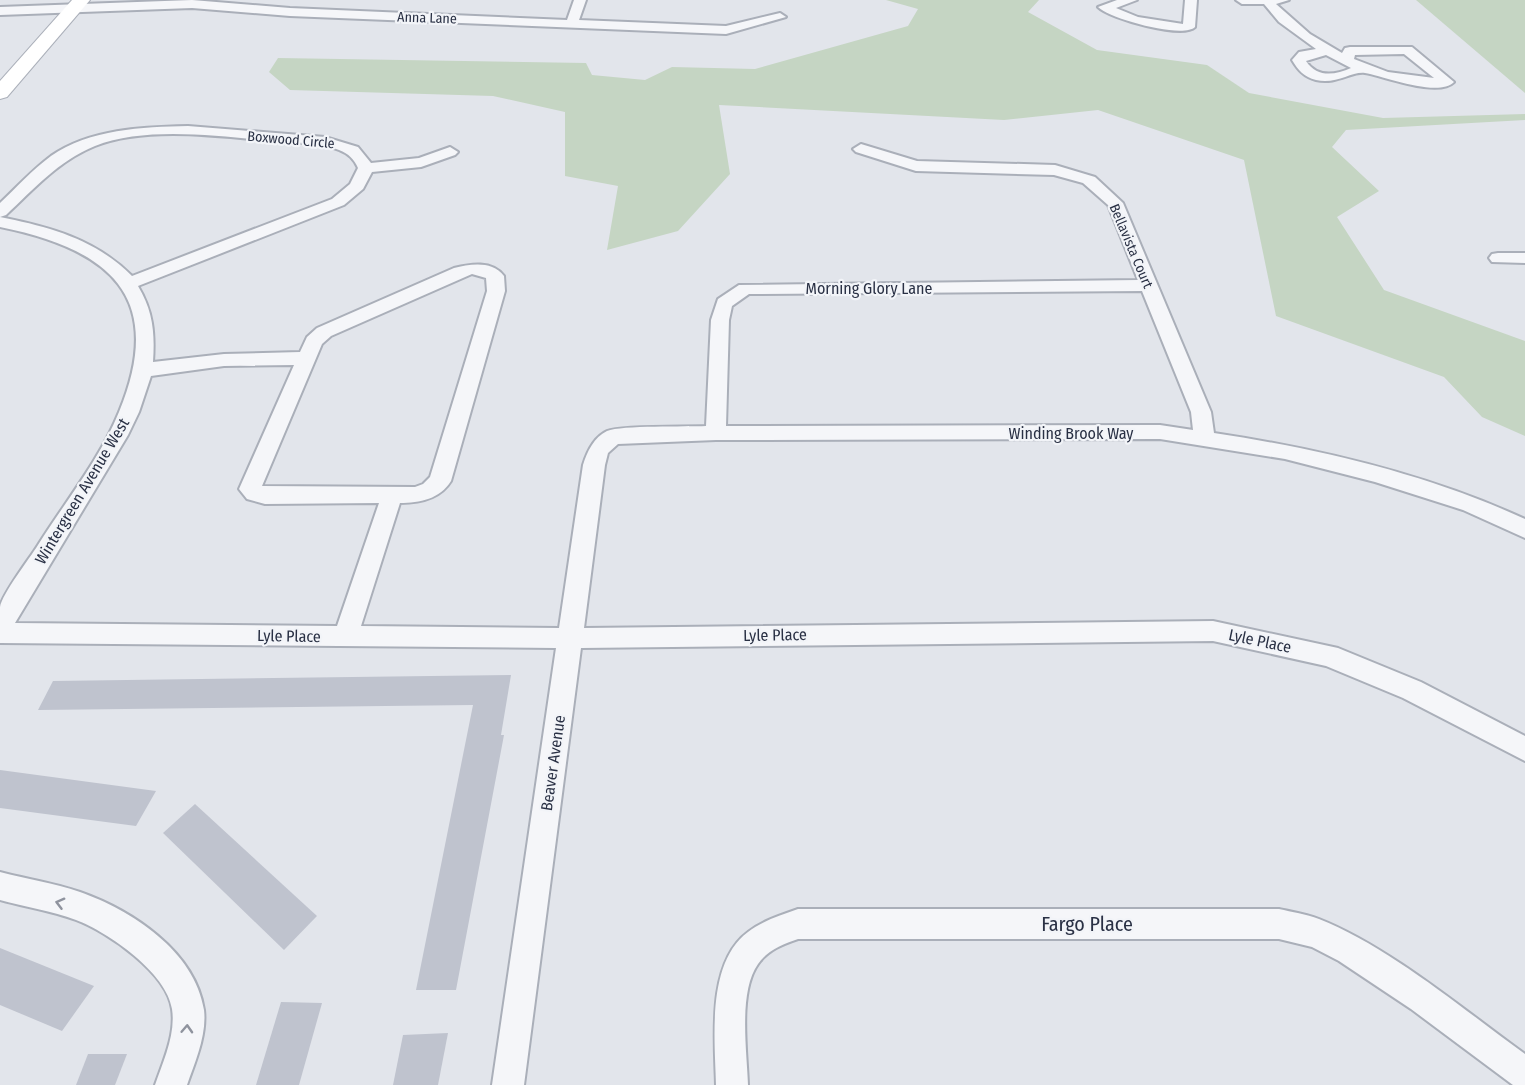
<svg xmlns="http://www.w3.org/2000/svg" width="1525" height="1085" font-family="'Fira Sans Condensed',sans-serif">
<rect width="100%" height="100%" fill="#e2e5eb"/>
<!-- green -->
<g fill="#c5d5c3">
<path d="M886 0H1039L1028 12 1097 50 1207 65 1249 93 1383 118 1525 114V120L1346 130 1332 147 1379 191 1337 217 1384 290 1525 341V436L1482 417 1444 377 1276 316 1244 160 1098 110 1004 120 719 105 730 174 678 231 607 250 618 186 565 176V112L493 96 290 90 269 72 278 58 586 63 592 75 645 80 672 67 755 69 908 26 918 9Z"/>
<path d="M1416 0H1525V93Z"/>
</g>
<!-- building -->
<g fill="#bfc3ce">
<path d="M511 675 501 735H504L456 990H416L473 705 38 710 53 681Z"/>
<path d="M0 770 156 791 136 826 0 808Z"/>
<path d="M195 804 317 916 284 950 163 833Z"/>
<path d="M0 948 94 986 62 1031 0 1005Z"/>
<path d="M281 1002 322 1003 299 1085H256Z"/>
<path d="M448 1033 438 1085H393L403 1035Z"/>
<path d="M88 1054H127L115 1085H76Z"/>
</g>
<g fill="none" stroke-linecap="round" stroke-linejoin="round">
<!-- street casing -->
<g stroke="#aaafb9" stroke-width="4">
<g id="street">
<path d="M192 0 290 8 567 20 574 0H586L579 20 726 26 780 13 786 17 726 34 290 16 192 8 0 15V7Z"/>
<path d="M1117 0H1137L1116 8 1138 17 1183 24 1185 0H1197L1195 27C1183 39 1110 19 1098 7Z"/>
<path d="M1236 0H1289L1276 4 1310 34 1342 53 1345 48 1350 47H1412L1454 82C1438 98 1384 76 1365 73 1352 71 1336 85 1316 80 1304 77 1298 70 1292 60L1299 52 1316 49 1279 22 1264 4H1242ZM1404 54 1434 78 1388 72 1354 59 1355 55ZM1326 55 1351 68C1335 75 1317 78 1306 61Z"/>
<path d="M188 126 325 137 358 147 371 163 419 158 450 147 458 152 455 155 421 167 372 172 363 189 344 205 138 286C153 311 155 333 153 362L224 354 300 352 307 337 317 328 454 268C470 264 492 260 504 276L505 291 451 481C440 499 420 503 400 503L361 626 559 628 583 465C587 452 594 437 607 431 622 425 686 427 706 426L711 320 718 299 739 285 1138 280 1108 205 1083 183 1054 175 916 171 856 152 853 149 861 144 917 161 1055 165 1095 177 1123 203 1211 412 1214 433C1320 449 1427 474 1525 519V538L1463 510 1375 482 1285 459 1160 439 716 440 618 444 608 453 605 465 584 628 1213 621 1338 648 1421 682 1525 736V761L1403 698 1326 666 1213 641 581 648 524 1085H492L556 648 0 643C0 632 0 618 0 607 2 594 30 558 38 545 65 502 100 459 119 412 167 296 109 249 0 227V217C50 227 95 239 132 276L332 199 350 184 358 168C354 159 349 154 339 150 321 142 300 143 281 142 225 137 148 125 95 146 58 161 34 189 6 215L0 217V203C17 187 32 170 51 156 90 129 142 127 188 126ZM472 274 486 278 487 291 430 477 423 484 415 487 262 486 322 344 331 336ZM1142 291 1191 412 1193 430 1160 425 726 426 729 320 732 306 749 294ZM294 365 239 489 247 499 265 504 379 503 337 626 15 623 128 435 139 412 151 376 224 366Z"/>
<path d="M1498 253H1525V263L1492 262 1489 258 1492 254Z"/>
<path d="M0 872C26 879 54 883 80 892 131 910 195 951 204 1010 207 1035 195 1062 187 1085H155C163 1062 176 1034 172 1009 167 973 108 932 76 920 52 911 25 907 0 900Z"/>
<path d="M798 909H1279C1292 912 1306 914 1319 919 1388 946 1464 1010 1525 1054V1085H1513L1411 1009 1339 961 1312 947 1279 939H798C783 944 768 950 758 964 738 992 747 1052 748 1085H716C715 1040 706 963 748 932 762 921 781 915 798 909Z"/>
</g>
</g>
<!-- secondary casing -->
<g stroke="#aaafb9" stroke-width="2">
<path id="secondary" d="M72 0H90L7 97 0 99V81Z"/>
</g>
<!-- street -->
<use href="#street" fill="#f5f6f9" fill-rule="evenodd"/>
<!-- secondary -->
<use href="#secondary" fill="#fff" fill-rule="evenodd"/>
</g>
<!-- one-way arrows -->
<defs><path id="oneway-chevron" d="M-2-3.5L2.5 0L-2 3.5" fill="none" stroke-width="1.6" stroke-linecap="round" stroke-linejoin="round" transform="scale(1.5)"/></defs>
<g stroke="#8f939e">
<use href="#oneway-chevron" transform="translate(60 903) rotate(-165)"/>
<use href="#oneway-chevron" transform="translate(187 1029) rotate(-87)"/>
</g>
<g text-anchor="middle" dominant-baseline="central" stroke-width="4.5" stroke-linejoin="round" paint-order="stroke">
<!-- far-street labels -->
<g font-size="14" fill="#293044" stroke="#f2f4f8">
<text transform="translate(427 18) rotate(2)">Anna Lane</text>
<text transform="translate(291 140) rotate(5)">Boxwood Circle</text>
<text transform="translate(1131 246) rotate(67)">Bellavista Court</text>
</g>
<!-- street labels -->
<g font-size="16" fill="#293044" stroke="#f2f4f8">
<text x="869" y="288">Morning Glory Lane</text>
<text x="1071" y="433">Winding Brook Way</text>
<text transform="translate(82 491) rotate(-59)">Wintergreen Avenue West</text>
<text transform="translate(775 635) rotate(-1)">Lyle Place</text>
<text transform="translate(289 636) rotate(1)">Lyle Place</text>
<text transform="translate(1260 641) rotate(12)">Lyle Place</text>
<text transform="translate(553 763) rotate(-82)">Beaver Avenue</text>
</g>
<!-- near-street labels -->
<g font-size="20" fill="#293044" stroke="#f2f4f8">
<text x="1087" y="924">Fargo Place</text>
</g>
</g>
</svg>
